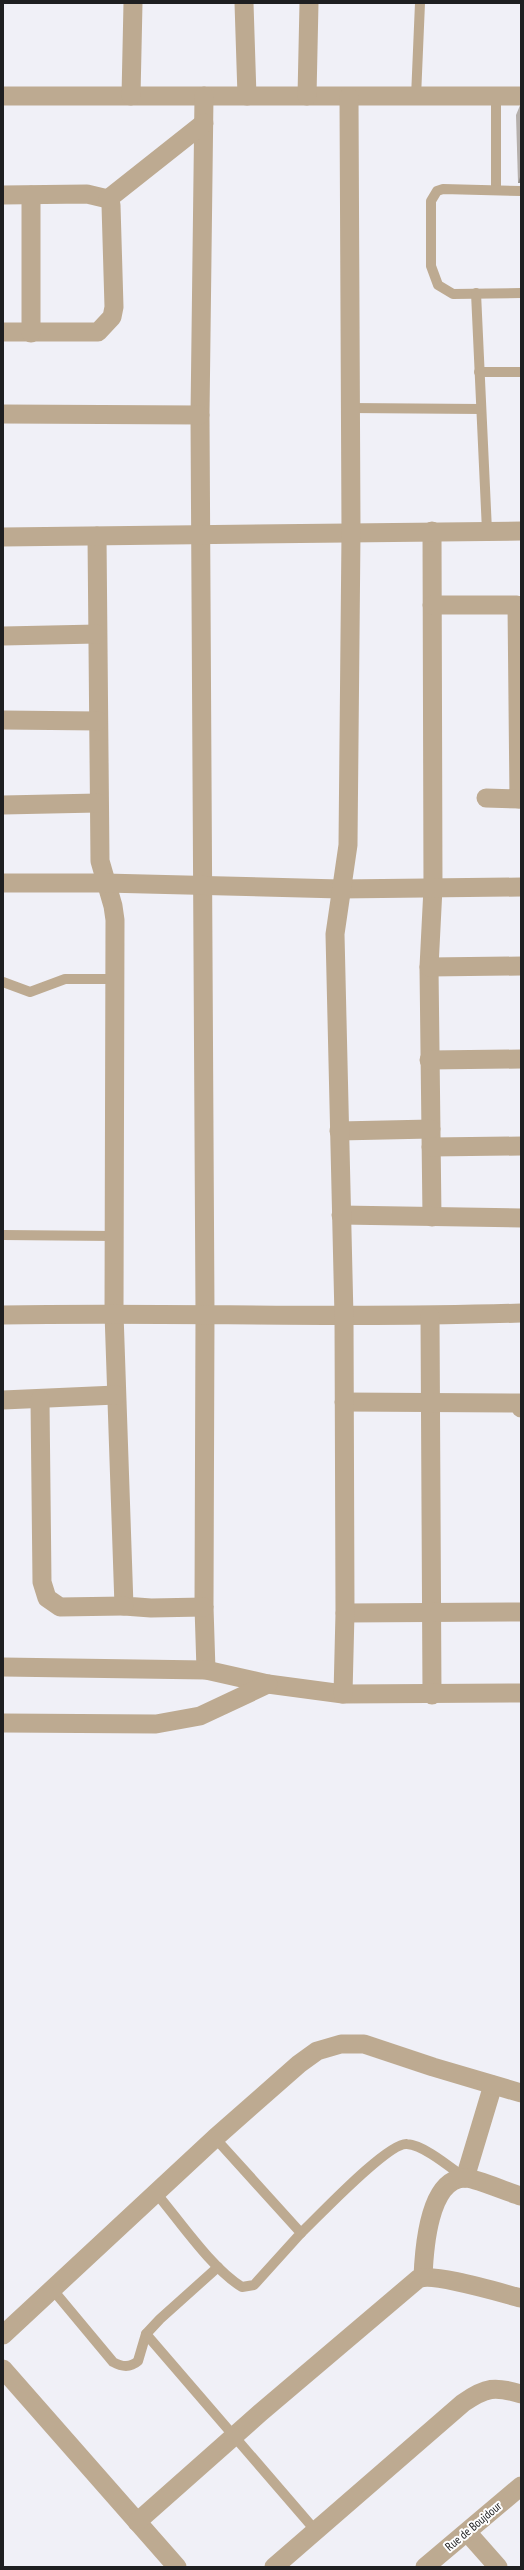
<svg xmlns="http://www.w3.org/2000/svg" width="524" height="2570" font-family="'PT Sans Narrow',sans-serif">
<rect width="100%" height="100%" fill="#f0f0f7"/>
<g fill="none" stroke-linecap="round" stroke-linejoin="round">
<!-- lane -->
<g stroke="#bdaa91" stroke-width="10">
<path d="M416 97 420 3"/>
<path d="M496 190V96"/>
<path d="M521 191 443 189 437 191 431 201V266L438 285 453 294 521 293"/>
<path d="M476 293 487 531"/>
<path d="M479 372H521"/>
<path d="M350 408 481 409"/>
<path d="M3 982 30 992 65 979H114"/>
<path d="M3 1235 114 1236"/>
<path d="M156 2193C179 2220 212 2269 242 2287L254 2285 301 2233 215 2138"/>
<path d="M301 2233C318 2217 388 2142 407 2144 424 2145 451 2168 465 2178"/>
<path d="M53 2290 113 2362C122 2367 130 2368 138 2361L146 2334 160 2319 218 2267"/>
<path d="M146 2334 315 2530"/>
</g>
<!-- street -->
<g stroke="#bdaa91" stroke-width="19">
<path d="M244 3 247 96"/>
<path d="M3 96H521"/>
<path d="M131 96 133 3"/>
<path d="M204 96 200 415 205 1313 204 1607 206 1670"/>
<path d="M307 96 309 3"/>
<path d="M3 195 87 194 108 199 111 205 114 307 112 317 98 332H3"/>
<path d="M31 195V333"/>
<path d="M108 199 204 123"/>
<path d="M3 414 200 415"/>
<path d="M432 531 433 888 429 967 432 1217"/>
<path d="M97 536 100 861 113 906 115 920 114 1313 124 1606 151 1608 204 1607"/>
<path d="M3 537 521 531"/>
<path d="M432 605H517L519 799"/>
<path d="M3 636 97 634"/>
<path d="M3 720 98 721"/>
<path d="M486 798 521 799"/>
<path d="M3 805 98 803"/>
<path d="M3 883H105L340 889 521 887"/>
<path d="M429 967 521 966"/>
<path d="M429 1060 521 1059"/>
<path d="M339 1131 431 1129"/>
<path d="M431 1147 521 1146"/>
<path d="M341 1215 521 1218"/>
<path d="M3 1315C176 1312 348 1319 521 1313"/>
<path d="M430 1316 432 1695"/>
<path d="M3 1400 116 1395"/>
<path d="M40 1400 42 1582 47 1598 60 1607 124 1606"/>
<path d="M344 1402 521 1403V1408"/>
<path d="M345 1613 521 1612"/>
<path d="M3 1667 206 1670 268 1684 343 1694 521 1693"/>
<path d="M343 1694 345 1613 344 1317 335 934 348 845 351 533 349 97"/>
<path d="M3 1723 156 1724 200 1716 268 1684"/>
<path d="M465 2178 493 2085"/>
<path d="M423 2277C424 2252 428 2177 466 2178 478 2179 507 2192 521 2196"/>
<path d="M3 2335 215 2138 299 2064 317 2051 341 2044H364L433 2067 521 2093"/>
<path d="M3 2369 177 2567"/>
<path d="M137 2522 260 2413 418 2279C432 2272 501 2293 521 2298"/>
<path d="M467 2532 498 2567"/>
<path d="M274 2567 463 2403C486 2387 495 2386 521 2394"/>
<path d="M425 2567 521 2486"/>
</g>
</g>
<!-- wall -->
<path fill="#b5afab" d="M521 103V183H518L516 115Z"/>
<!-- shaded-wall -->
<path fill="#938f8b" d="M521 174V183H518Z"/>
<g text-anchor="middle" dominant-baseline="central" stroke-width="4" stroke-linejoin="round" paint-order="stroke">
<!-- street labels -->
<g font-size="12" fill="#1e1f21" stroke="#fff">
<text transform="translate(473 2526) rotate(-40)">Rue de Boujdour</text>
</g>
</g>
<!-- border -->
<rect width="524" height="2570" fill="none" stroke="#1e1f21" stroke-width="8"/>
</svg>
